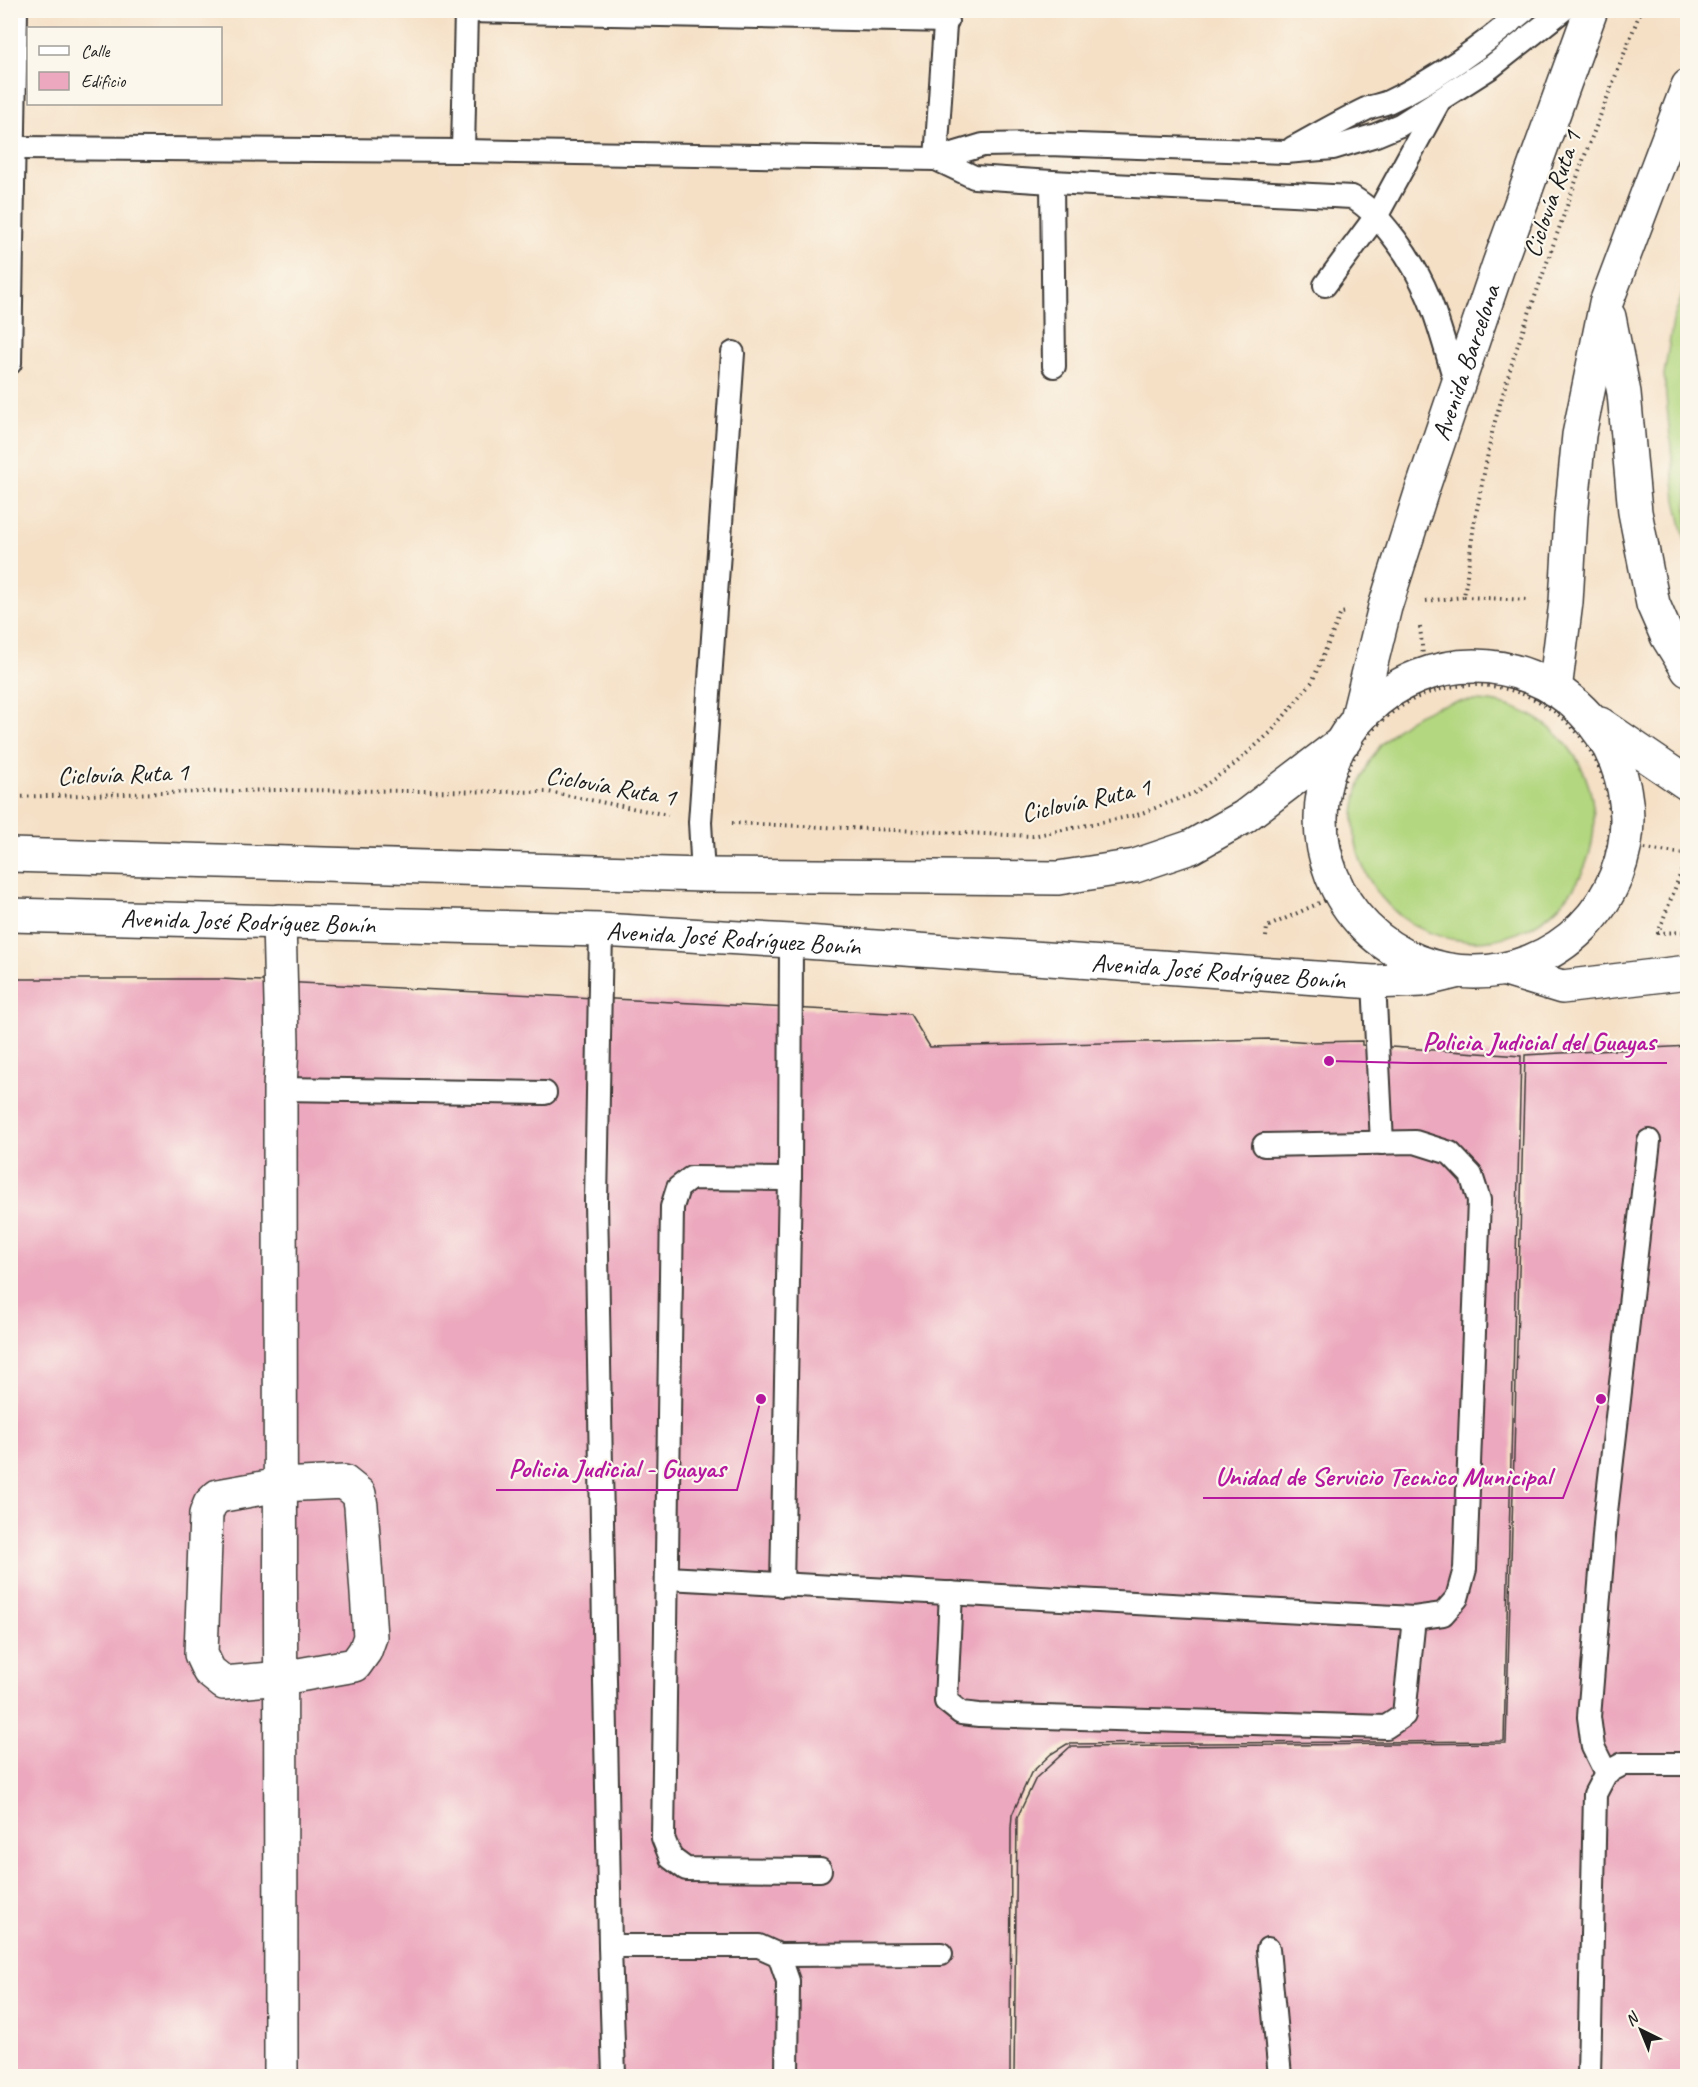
<svg xmlns="http://www.w3.org/2000/svg" width="1698" height="2087" font-family="Caveat,sans-serif">
<rect width="100%" height="100%" fill="#fbf7ec"/>
<filter id="ink" filterUnits="userSpaceOnUse"><feTurbulence type="fractalNoise" baseFrequency=".0167" numOctaves="2"/><feDisplacementMap in="SourceGraphic" scale="12" xChannelSelector="R" yChannelSelector="G"/><feConvolveMatrix kernelMatrix="1 2 1 2 8 2 1 2 1" color-interpolation-filters="sRGB"/></filter>
<filter id="wash" filterUnits="userSpaceOnUse"><feTurbulence type="fractalNoise" baseFrequency=".008" numOctaves="4" result="noise"/><feDisplacementMap in="SourceGraphic" scale="24" xChannelSelector="R" yChannelSelector="G"/><feGaussianBlur stdDeviation="1.35" result="paint"/><feColorMatrix in="noise" values="0 0 0 0 0 0 0 0 0 0 0 0 0 0 0 0 0 1.4 0 .05"/><feComposite in="paint" operator="in"/></filter>
<g filter="url(#wash)">
<rect width="100%" height="100%" fill="#f5e0c6"/>
<!-- green -->
<g fill="#b3d780" stroke="#687a4e" stroke-width="1.5">
<path d="M1687 282H1688L1687 548 1676 500 1664 375 1673 321Z"/>
<circle cx="1474" cy="821" r="120"/>
</g>
<g id="blocks">
<!-- building -->
<g fill="#eca8be">
<path d="M10 979H221L910 1014 930 1047 1271 1039 1312 1042 1362 1041V1045L1521 1056 1504 1741 1067 1744 1051 1754 1031 1773 1012 1815 1011 1828 1010 2076H10Z"/>
<path d="M1688 1046V2076H1014L1017 1818 1036 1778 1070 1747 1506 1743 1525 1055Z"/>
</g>
</g>
</g>
<g filter="url(#ink)">
<use href="#blocks" fill-opacity="0" stroke="#3d3936" stroke-width="1.5"/>
<g fill="none" stroke-linecap="round" stroke-linejoin="round">
<!-- service casing -->
<g stroke="#3d3936" stroke-width="26">
<g id="service">
<path d="M466 11 947 21"/>
<path d="M15 148 463 151 936 159 983 145 1048 144 1286 152 1333 148 1376 135 1400 125 1491 67 1563 10"/>
<path d="M1293 148C1317 135 1341 121 1366 109 1373 106 1381 105 1388 102 1438 79 1483 45 1525 10"/>
<path d="M463 151 466 10"/>
<path d="M936 159 974 177 1052 182 1352 197C1370 208 1382 222 1395 239 1432 287 1440 331 1457 387"/>
<path d="M936 159 946 10"/>
<path d="M1052 182 1054 366"/>
<path d="M1325 285 1377 215 1438 103"/>
<path d="M10 363 16 10"/>
<path d="M703 875 700 822 733 353"/>
<path d="M601 930 596 1202 610 1946 614 2076"/>
<path d="M1374 982 1382 1143"/>
<path d="M280 1089 545 1093"/>
<path d="M790 1179 691 1178 678 1188 672 1207 663 1838 671 1858 686 1869 820 1870"/>
<path d="M667 1578 1414 1618 1443 1614 1457 1598 1465 1569 1479 1200 1471 1175 1450 1153 1415 1142 1264 1145"/>
<path d="M782 1585 790 1179 791 941"/>
<path d="M951 1593 946 1701 961 1713 979 1715 1386 1727 1404 1715 1414 1618"/>
<path d="M1606 1773 1593 1747 1589 1717 1606 1512 1649 1141"/>
<path d="M610 1946H759L779 1955 788 1981 787 2076"/>
<path d="M1268 1949 1280 2076"/>
<path d="M779 1955 941 1954"/>
<path d="M1589 2076 1595 1794 1606 1773 1623 1764H1688"/>
</g>
</g>
<!-- minor casing -->
<g stroke="#3d3936" stroke-width="36">
<g id="minor">
<path d="M279 921 282 1043 280 1089 281 2076"/>
<path d="M344 1482 359 1494 361 1506 370 1637 365 1651 355 1665 282 1678 224 1683 209 1671 201 1654 206 1514 210 1504 218 1496 280 1485Z"/>
</g>
</g>
<!-- primary casing -->
<g stroke="#3d3936" stroke-width="36">
<g id="primary">
<path d="M1609 317 1624 393 1635 512 1653 604 1667 636 1688 670"/>
<circle cx="1474" cy="819" r="153"/>
<path d="M1555 690 1566 602 1571 516 1579 435 1606 303 1688 86"/>
<path id="s1" d="M1357 720 1385 607 1422 490 1499 264 1591 10"/>
<path d="M1600 724 1688 784"/>
<path d="M10 855 703 875 1058 878 1135 866 1191 847 1244 817 1345 740"/>
<path id="s2" d="M10 915 601 930 791 941 1374 982 1422 980 1455 972"/>
<path d="M1506 970 1562 987 1688 972"/>
</g>
</g>
<!-- path -->
<g stroke="#3d3936" stroke-width="4" stroke-dasharray="1.5 4.5" stroke-linecap="butt">
<path d="M1464 597 1529 600"/>
<path d="M1426 601 1464 597 1474 524 1493 428 1514 356 1585 155 1641 10"/>
<path d="M1420 627 1425 674 1429 692"/>
<circle cx="1474" cy="821" r="136"/>
<path d="M10 797 278 790 549 792 668 815"/>
<path d="M732 823 1033 836 1137 815 1194 793 1235 764 1271 732 1312 682 1341 613 1347 612"/>
<path d="M1609 845 1687 854"/>
<path d="M1688 854 1658 933 1688 932"/>
<path d="M1266 937 1267 927 1354 887"/>
</g>
<!-- service -->
<use href="#service" stroke="#fff" stroke-width="22"/>
<!-- minor -->
<use href="#minor" stroke="#fff" stroke-width="33"/>
<!-- primary -->
<use href="#primary" stroke="#fff" stroke-width="33"/>
</g>
</g>
<g text-anchor="middle" dominant-baseline="central" stroke-width="4.5" stroke-linejoin="round" paint-order="stroke">
<!-- street labels -->
<g font-size="26" fill="#1c1c1c" stroke="#fbf7ec">
<text transform="translate(1552 194) rotate(-71)">Ciclovía Ruta 1</text>
<text stroke="none"><textPath href="#s1" startOffset="374">Avenida Barcelona</textPath></text>
<text transform="translate(123 774) rotate(-2)">Ciclovía Ruta 1</text>
<text transform="translate(611 786) rotate(10)">Ciclovía Ruta 1</text>
<text transform="translate(1086 800) rotate(-12)">Ciclovía Ruta 1</text>
<text stroke="none"><textPath href="#s2" startOffset="238">Avenida José Rodríguez Bonín</textPath></text>
<text stroke="none"><textPath href="#s2" startOffset="724">Avenida José Rodríguez Bonín</textPath></text>
<text stroke="none"><textPath href="#s2" startOffset="1210">Avenida José Rodríguez Bonín</textPath></text>
</g>
</g>
<!-- callouts -->
<path fill="none" stroke="#b5179e" stroke-width="2" d="M1329 1061L1410 1063H1667M761 1399L737 1490H496M1601 1399L1563 1498H1203"/>
<g fill="#b5179e" stroke="#fbf7ec" stroke-width="2">
<circle cx="1329" cy="1061" r="6"/>
<circle cx="761" cy="1399" r="6"/>
<circle cx="1601" cy="1399" r="6"/>
</g>
<g font-size="27" text-anchor="middle" font-weight="bold" fill="#b5179e" stroke="#fbf7ec" stroke-width="4.5" stroke-linejoin="round" paint-order="stroke">
<text x="1539" y="1050">Policia Judicial del Guayas</text>
<text x="617" y="1477">Policia Judicial - Guayas</text>
<text x="1383" y="1485">Unidad de Servicio Tecnico Municipal</text>
</g>
<!-- margin -->
<rect width="1698" height="2087" fill="none" stroke="#fbf7ec" stroke-width="36"/>
<!-- legend -->
<rect x="27" y="27" width="195" height="78" fill="#fbf7ec" stroke="#a29f99" stroke-width="1.5"/>
<rect x="39" y="46" width="30" height="9" fill="#ffffff" stroke="#a29f99" stroke-width="1.5"/>
<text x="81" y="57" font-size="18" fill="#1c1c1c">Calle</text>
<rect x="39" y="72" width="30" height="18" fill="#eca8be" stroke="#a29f99" stroke-width="1.5"/>
<text x="81" y="87" font-size="18" fill="#1c1c1c">Edificio</text>
<!-- north arrow -->
<g transform="translate(1641 2030) rotate(317)" stroke="#fbf7ec" stroke-width="4.5" paint-order="stroke">
<path d="M0-4.5L10 22L0 15L-10 22Z" fill="#1c1c1c"/>
<text y="-9" font-size="16" font-weight="bold" text-anchor="middle" fill="#1c1c1c">N</text>
</g>
</svg>
